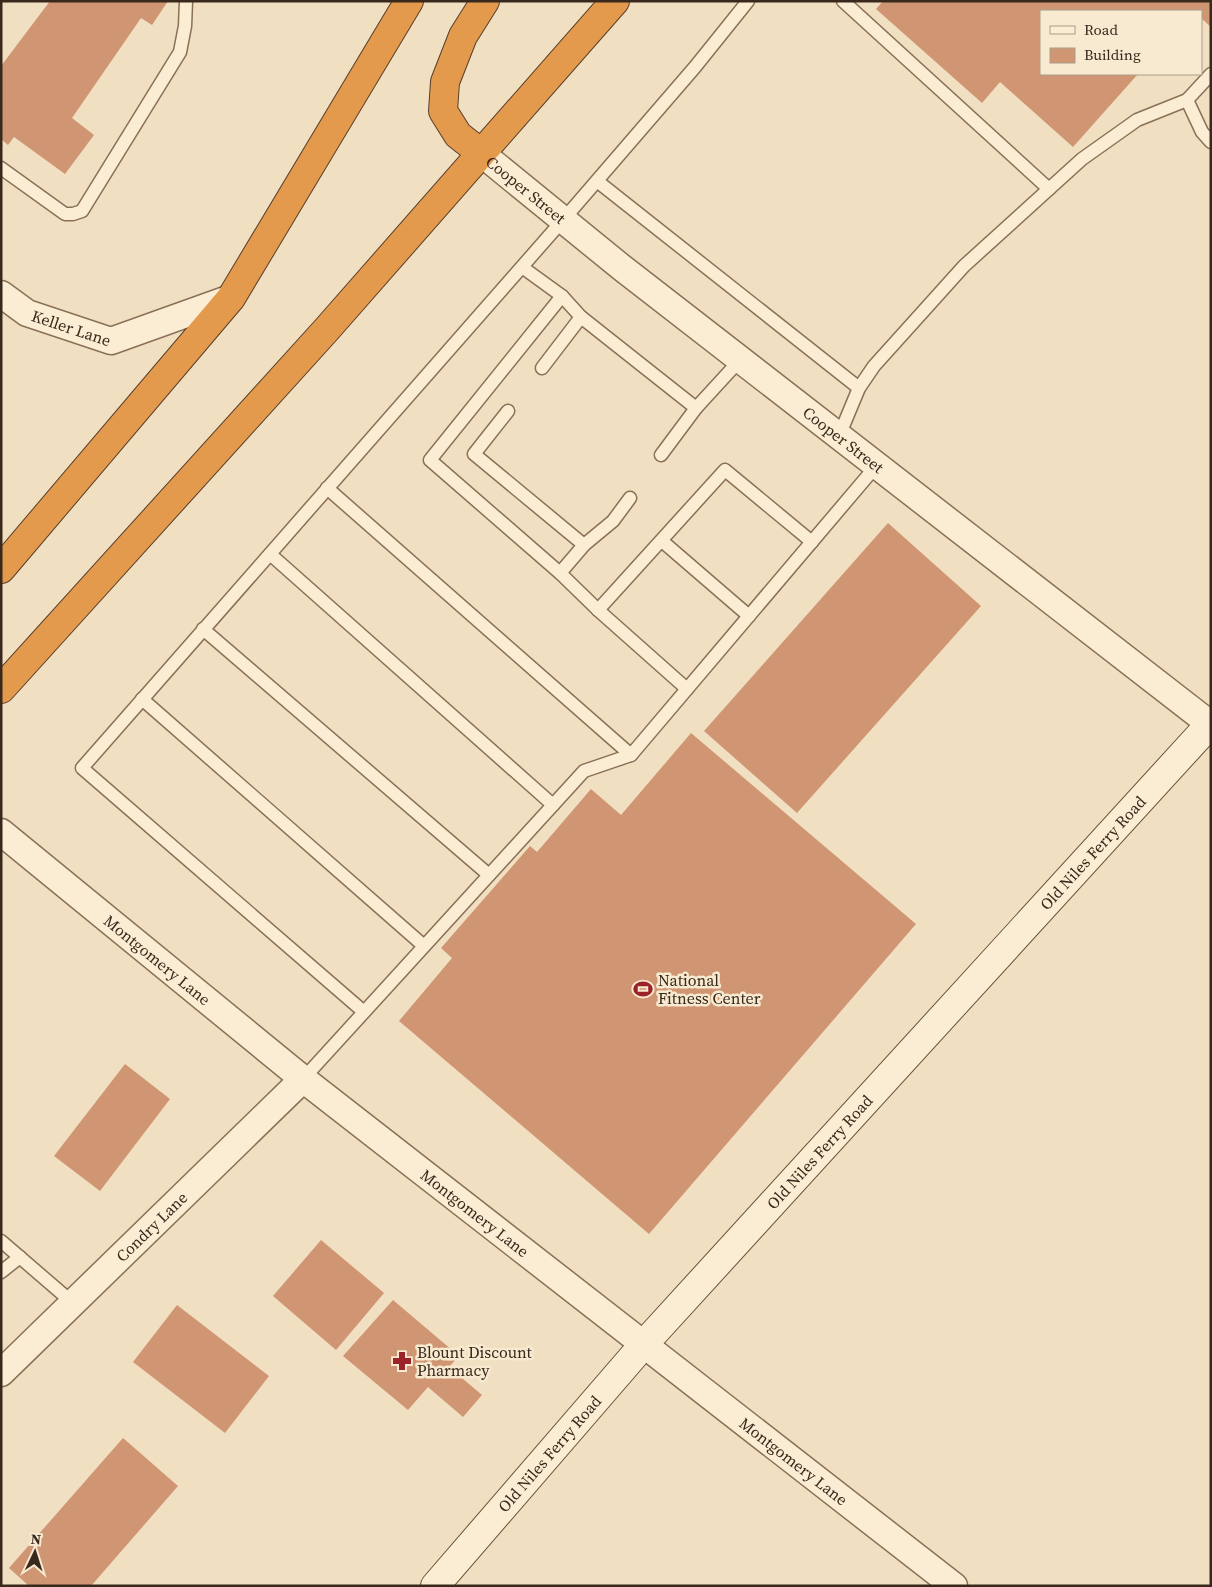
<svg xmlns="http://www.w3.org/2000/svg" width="1212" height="1587" font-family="'Source Serif 4',serif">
<rect width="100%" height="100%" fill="#f0dfc0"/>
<!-- building -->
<g fill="#d09674">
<path d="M50 1H168L152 25 141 18 72 118 94 135 65 174 14 137 8 145 1 139V66Z"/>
<path d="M883 1H1211V27L1201 18V11H1041V74H1138L1073 147 1000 82 982 103 876 9Z"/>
<path d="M888 523 981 606 797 813 704 731Z"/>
<path d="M691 733 916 924 649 1234 399 1021 452 958 441 948 530 846 537 852 591 789 621 815Z"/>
<path d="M125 1064 170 1099 100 1191 54 1156Z"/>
<path d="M321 1240 384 1293 336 1350 273 1296Z"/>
<path d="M393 1300 459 1356 449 1367 482 1395 463 1417 428 1387 408 1410 343 1356Z"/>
<path d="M177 1305 269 1376 225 1433 133 1362Z"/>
<path d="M123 1438 178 1486 91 1586H29L9 1568Z"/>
</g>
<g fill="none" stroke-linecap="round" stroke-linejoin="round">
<!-- lane casing -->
<g stroke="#8a7057" stroke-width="15">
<g id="lane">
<path d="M843 1 1049 189"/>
<path d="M1187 100 1202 132 1211 142"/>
<path d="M1 168 65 214H73L82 211 180 52 185 26 186 1"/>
<path d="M597 181 859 388"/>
<path d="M522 267 562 296 581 317 696 408 740 360"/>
<path d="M562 296 430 460 560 573 598 610 687 689"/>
<path d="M542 368 581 317"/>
<path d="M508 411 474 454 584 545"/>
<path d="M839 436 859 388 874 366 964 266 1082 159 1137 120 1187 100 1211 74"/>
<path d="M661 455 696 408"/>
<path d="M327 488 631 755"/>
<path d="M662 541 749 616"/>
<path d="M270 554 553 805"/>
<path d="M560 573 584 545 613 521 630 498"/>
<path d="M598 610 725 470 812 542"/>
<path d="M203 629 489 875"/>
<path d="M142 699 424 946"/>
<path d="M364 1012 82 768 563 220 695 67 748 1"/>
<path d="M303 1079 584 771 631 755 877 465"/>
<path d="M1 1241 73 1303"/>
<path d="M1 1272 20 1257"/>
</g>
</g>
<!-- street casing -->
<g stroke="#8a7057" stroke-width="29">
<g id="street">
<path id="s1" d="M481 153 621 267 1210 724"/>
<path id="s2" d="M1 294 27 313 111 341 231 298"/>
<path id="s3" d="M1 832 303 1079 954 1586"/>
<path id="s4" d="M1 1373 303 1079"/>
</g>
</g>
<!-- secondary casing -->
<g stroke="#6b513a" stroke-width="30">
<g id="secondary">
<path id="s5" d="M435 1586 644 1344 1211 723"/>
</g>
</g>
<!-- highway casing -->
<g stroke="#573e2c" stroke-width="30">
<g id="highway">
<path d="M481 153 458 135 443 111 445 82 463 36 485 1"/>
<path d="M1 569 231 298 409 1"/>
<path d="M1 689 327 329 615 1"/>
</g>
</g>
<!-- lane -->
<use href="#lane" stroke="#faedd3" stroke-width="12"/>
<!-- street -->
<use href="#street" stroke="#faedd3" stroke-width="26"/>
<!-- secondary -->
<use href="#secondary" stroke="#faedd3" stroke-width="28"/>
<!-- highway -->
<use href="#highway" stroke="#e49a4c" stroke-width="28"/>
</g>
<!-- icons -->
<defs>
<g id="stadium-bare" transform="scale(1.5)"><path d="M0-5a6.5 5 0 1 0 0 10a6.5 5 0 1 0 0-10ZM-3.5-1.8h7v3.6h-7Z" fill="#9b242a" stroke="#f7ead0" stroke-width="2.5" paint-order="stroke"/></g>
<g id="pharmacy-bare" transform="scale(1.5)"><path d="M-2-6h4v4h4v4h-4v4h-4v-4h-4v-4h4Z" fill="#9b242a" stroke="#f7ead0" stroke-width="2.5" paint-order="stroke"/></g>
</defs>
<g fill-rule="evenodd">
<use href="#stadium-bare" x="643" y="989"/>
<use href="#pharmacy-bare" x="402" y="1361"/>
</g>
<g text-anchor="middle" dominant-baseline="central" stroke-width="5" stroke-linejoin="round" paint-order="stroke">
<!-- street labels -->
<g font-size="16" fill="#38291c" stroke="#f7ead0">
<text stroke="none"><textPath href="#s1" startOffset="58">Cooper Street</textPath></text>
<text stroke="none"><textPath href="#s2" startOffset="79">Keller Lane</textPath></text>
<text stroke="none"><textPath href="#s1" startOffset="462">Cooper Street</textPath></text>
<text stroke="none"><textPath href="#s5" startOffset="985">Old Niles Ferry Road</textPath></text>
<text stroke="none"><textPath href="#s3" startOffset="202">Montgomery Lane</textPath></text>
<text stroke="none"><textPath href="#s5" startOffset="580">Old Niles Ferry Road</textPath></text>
<text stroke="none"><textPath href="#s3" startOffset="608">Montgomery Lane</textPath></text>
<text stroke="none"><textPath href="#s4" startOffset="210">Condry Lane</textPath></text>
<text stroke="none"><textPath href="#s5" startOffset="175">Old Niles Ferry Road</textPath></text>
<text stroke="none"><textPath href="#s3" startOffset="1012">Montgomery Lane</textPath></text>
</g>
<!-- poi labels -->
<g font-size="16" fill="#38291c" stroke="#f7ead0" text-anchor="start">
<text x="658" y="980">National<tspan x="658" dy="18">Fitness Center</tspan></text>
<text x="417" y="1352">Blount Discount<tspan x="417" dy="18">Pharmacy</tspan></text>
</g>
</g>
<!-- border -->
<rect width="1212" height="1587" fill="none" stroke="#38291c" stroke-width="5"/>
<!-- legend -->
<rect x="1040" y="10" width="162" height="65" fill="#f7ead0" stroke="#ab9d88"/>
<rect x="1050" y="26" width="25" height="8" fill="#faedd3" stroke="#ab9d88"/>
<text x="1084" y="35" font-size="15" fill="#38291c">Road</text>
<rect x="1050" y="48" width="25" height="15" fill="#d09674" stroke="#ab9d88"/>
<text x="1084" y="60" font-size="15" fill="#38291c">Building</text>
<!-- north arrow -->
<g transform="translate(35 1552) rotate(4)" stroke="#f7ead0" stroke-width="4" paint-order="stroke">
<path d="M0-4L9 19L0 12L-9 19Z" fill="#38291c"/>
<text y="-8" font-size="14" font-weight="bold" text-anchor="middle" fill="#38291c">N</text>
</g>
</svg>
